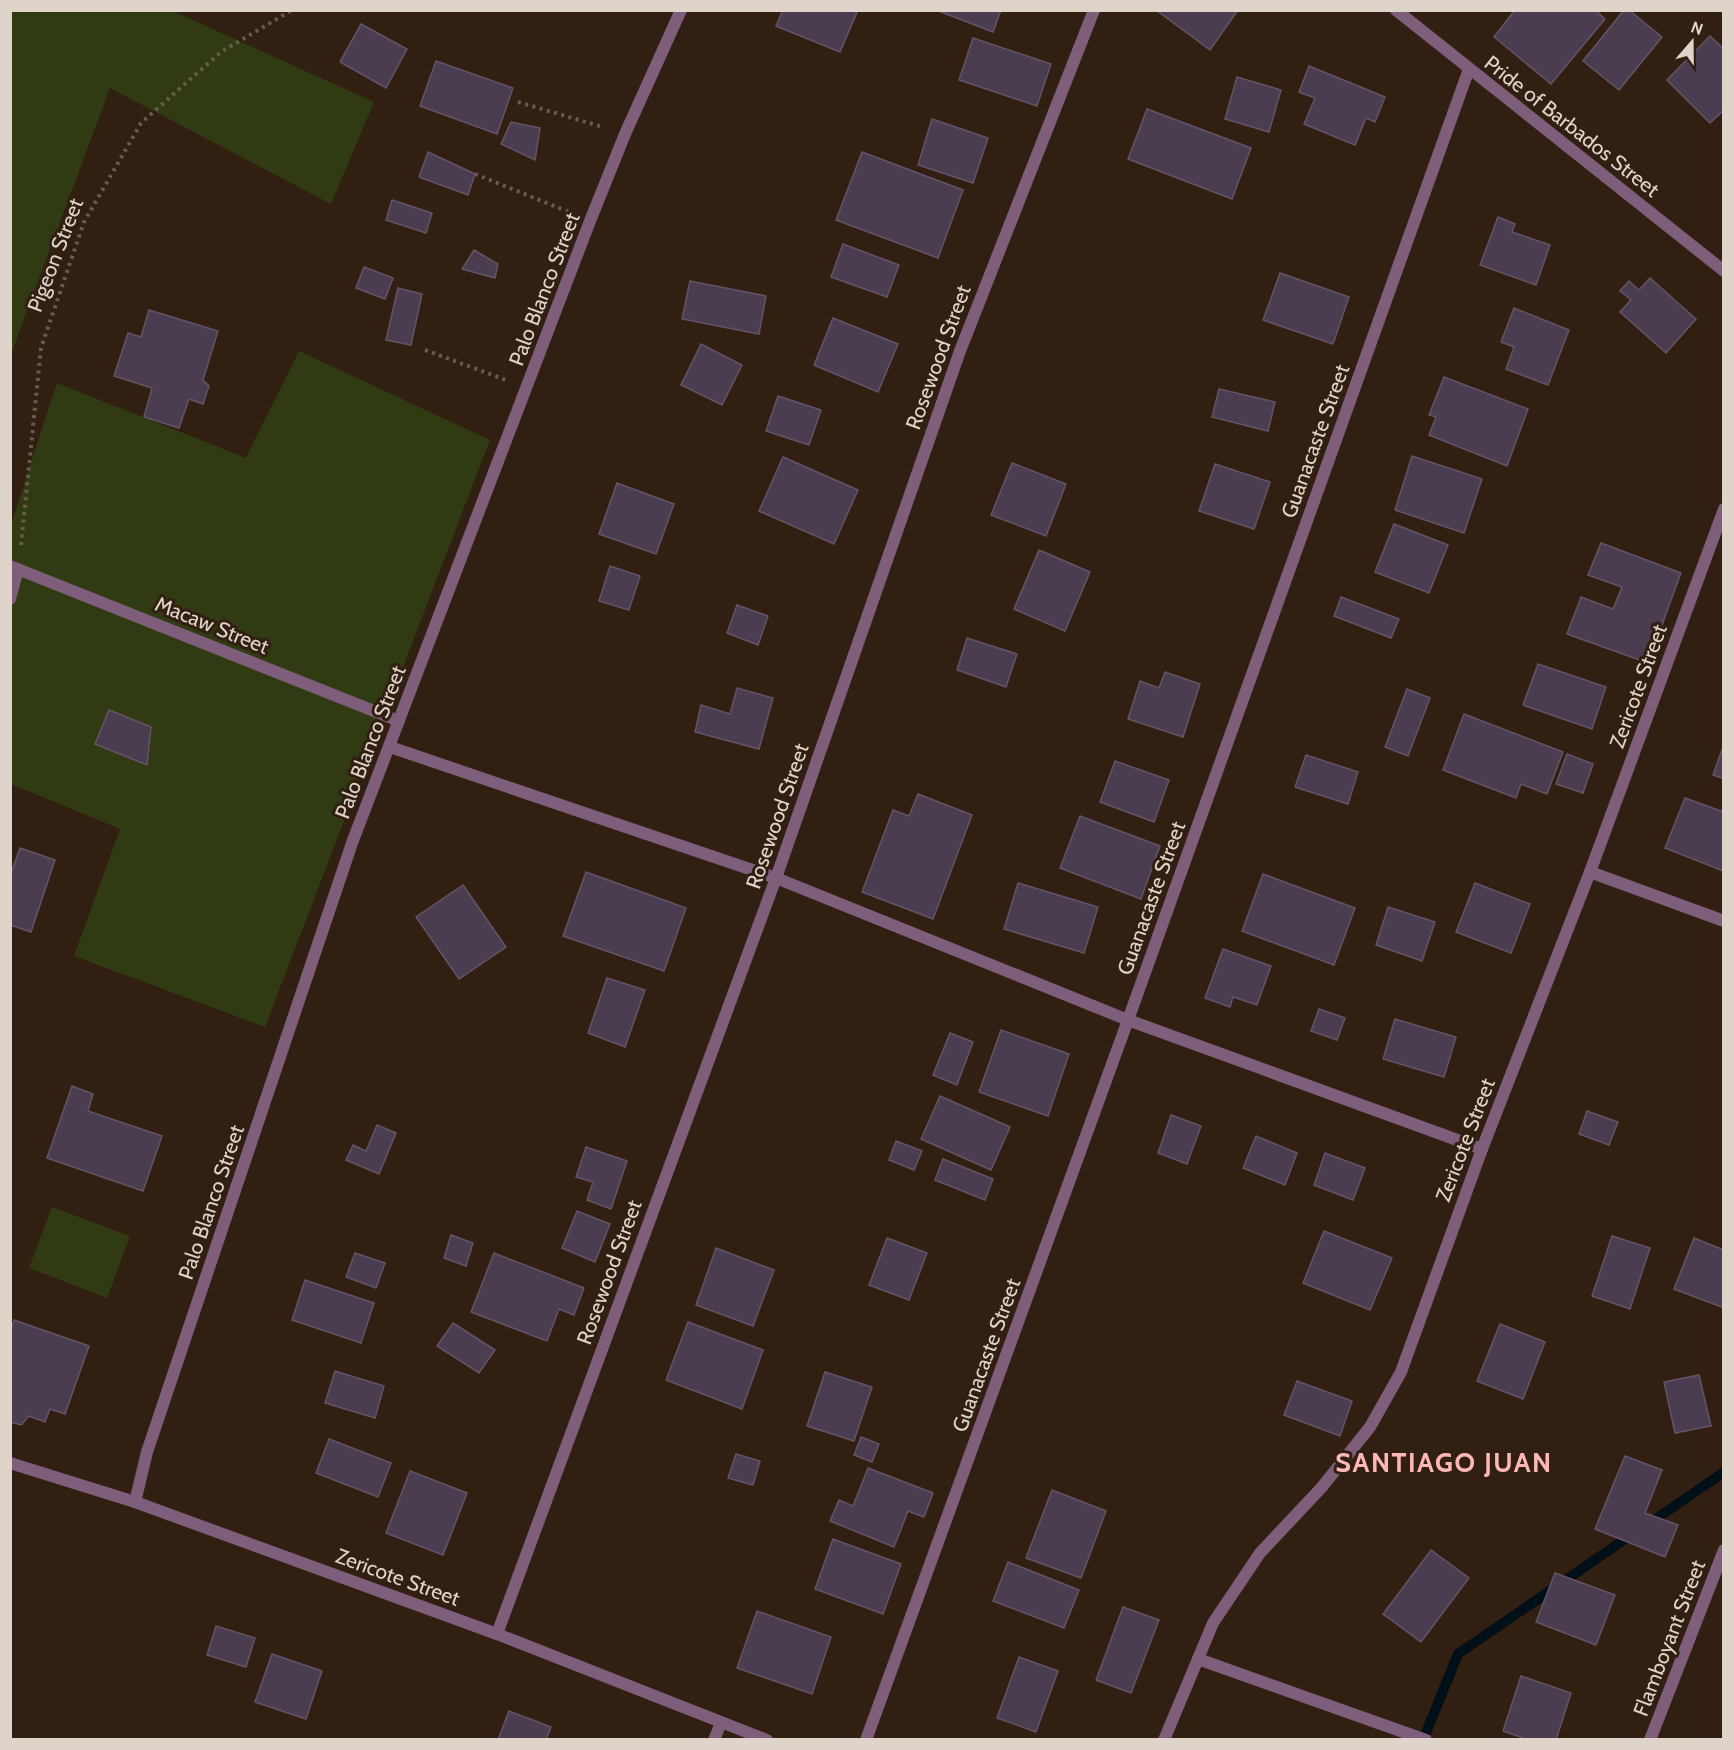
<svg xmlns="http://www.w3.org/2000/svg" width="1734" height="1750" font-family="Cabin,sans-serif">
<rect width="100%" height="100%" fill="#311f11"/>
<!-- green -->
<g fill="#313b13">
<path d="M11 10 173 11 374 102 331 204 110 88 11 354Z"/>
<path d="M299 351 490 440 265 1027 74 956 120 829 11 784V524L57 383 246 458Z"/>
<path d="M52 1207 130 1236 107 1298 29 1268Z"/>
</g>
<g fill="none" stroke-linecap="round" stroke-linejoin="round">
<!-- stream -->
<g stroke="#010f18" stroke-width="10">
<path d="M1647 1525 1724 1472"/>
<path d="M1423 1740 1458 1654 1634 1533"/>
</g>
</g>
<!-- building -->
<g fill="#4b3d50" stroke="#635468" stroke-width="1.5">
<path d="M783 10H858L840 52 776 26Z"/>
<path d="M936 10H1001L993 32Z"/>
<path d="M1156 10H1238L1210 50Z"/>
<path d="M1515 10H1595L1605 19 1551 84 1494 37Z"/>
<path d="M1624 10H1629L1662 37 1619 90 1583 61Z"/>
<path d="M361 24 407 49 386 88 340 62Z"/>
<path d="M1710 36 1724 49V110L1710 123 1667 80Z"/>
<path d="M973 38 1051 64 1037 106 959 80Z"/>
<path d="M436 61 513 88 497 134 420 106Z"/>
<path d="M1309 66 1385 97 1375 122 1366 118 1355 145 1304 124 1315 98 1299 92Z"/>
<path d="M1237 77 1281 90 1269 132 1225 119Z"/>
<path d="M1147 109 1251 148 1232 199 1128 159Z"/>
<path d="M932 119 988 138 973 183 918 165Z"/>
<path d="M511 122 540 128 535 160 501 144Z"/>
<path d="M428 152 475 174 468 195 419 177Z"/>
<path d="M862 152 963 190 938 258 836 220Z"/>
<path d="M392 200 432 213 426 233 386 220Z"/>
<path d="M1498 217 1515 224 1512 232 1550 245 1536 285 1480 265Z"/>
<path d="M843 244 899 265 887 297 831 277Z"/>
<path d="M474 250 498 264 495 278 462 269Z"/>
<path d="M364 267 393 278 385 299 356 288Z"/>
<path d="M1280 273 1349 297 1333 344 1263 320Z"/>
<path d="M1650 278 1696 319 1666 353 1620 312 1631 300 1620 291 1629 281 1639 290Z"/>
<path d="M690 281 766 296 759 334 682 319Z"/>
<path d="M398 288 422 294 411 345 386 340Z"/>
<path d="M1514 308 1569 330 1548 385 1506 369 1514 347 1501 342Z"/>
<path d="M149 310 218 331 203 380 209 386 203 404 189 399 179 428 144 417 152 388 114 376 128 333 141 337Z"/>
<path d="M833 318 898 344 878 392 814 365Z"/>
<path d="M701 344 742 365 722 405 681 385Z"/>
<path d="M1444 377 1528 409 1507 466 1429 435 1436 417 1429 415Z"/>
<path d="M1219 389 1275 402 1268 431 1212 417Z"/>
<path d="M778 396 821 410 809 445 766 431Z"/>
<path d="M1412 456 1482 479 1464 533 1395 510Z"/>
<path d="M783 457 858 490 834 544 759 511Z"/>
<path d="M1012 463 1066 484 1046 536 991 515Z"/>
<path d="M1215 464 1270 482 1254 529 1199 511Z"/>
<path d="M617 483 674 504 656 554 599 534Z"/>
<path d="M1394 524 1448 545 1429 593 1375 572Z"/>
<path d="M1601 543 1681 573 1648 663 1567 634 1581 597 1613 609 1622 587 1588 575Z"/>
<path d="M1039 550 1090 572 1065 631 1014 609Z"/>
<path d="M610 566 640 576 629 610 599 601Z"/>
<path d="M1341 597 1399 619 1391 638 1334 616Z"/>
<path d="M737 605 768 616 758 645 727 633Z"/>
<path d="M967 638 1017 654 1006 687 957 670Z"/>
<path d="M1538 664 1606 687 1592 729 1523 705Z"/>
<path d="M1165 672 1200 684 1183 737 1128 719 1140 681 1159 688Z"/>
<path d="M737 688 773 698 759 749 695 732 701 705 730 714Z"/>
<path d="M1407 689 1430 698 1408 756 1385 747Z"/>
<path d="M109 710 151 727 147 765 95 744Z"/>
<path d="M1464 714 1563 752 1547 794 1521 784 1516 798 1443 770Z"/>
<path d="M1724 744V779L1713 775Z"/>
<path d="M1567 754 1593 764 1583 793 1556 784Z"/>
<path d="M1306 755 1358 772 1348 804 1295 787Z"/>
<path d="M1115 761 1169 780 1154 822 1100 802Z"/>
<path d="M918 794 972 815 933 919 862 892 893 810 909 816Z"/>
<path d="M1685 798 1724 812 1723 871 1665 848Z"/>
<path d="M1080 816 1160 846 1141 899 1060 868Z"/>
<path d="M20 848 55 860 31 932 10 925V876Z"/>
<path d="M586 872 686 908 664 971 563 936Z"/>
<path d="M1263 874 1355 908 1334 965 1242 931Z"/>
<path d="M1018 883 1098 907 1084 953 1004 929Z"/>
<path d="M1475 883 1530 904 1511 953 1456 932Z"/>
<path d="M463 885 506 947 459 979 416 917Z"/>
<path d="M1388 907 1435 922 1422 961 1376 945Z"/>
<path d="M1223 949 1271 966 1257 1005 1233 997 1230 1007 1205 998Z"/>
<path d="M607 978 645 990 625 1047 588 1033Z"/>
<path d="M1319 1009 1345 1018 1337 1040 1311 1031Z"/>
<path d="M1395 1019 1456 1037 1444 1077 1383 1059Z"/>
<path d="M1001 1030 1069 1054 1048 1116 979 1092Z"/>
<path d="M950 1033 973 1042 957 1085 933 1075Z"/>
<path d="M72 1086 93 1094 88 1111 162 1136 143 1191 47 1158Z"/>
<path d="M940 1096 1010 1127 991 1170 921 1139Z"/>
<path d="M1587 1111 1618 1122 1609 1145 1579 1134Z"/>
<path d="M1171 1115 1201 1126 1187 1164 1158 1153Z"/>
<path d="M377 1125 396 1133 379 1174 346 1160 353 1145 366 1151Z"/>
<path d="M1256 1136 1297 1153 1285 1185 1243 1168Z"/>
<path d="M896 1141 922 1151 914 1170 889 1160Z"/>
<path d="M586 1147 627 1161 611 1209 587 1200 593 1182 576 1177Z"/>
<path d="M1325 1153 1365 1168 1353 1200 1314 1185Z"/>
<path d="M943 1159 993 1179 985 1200 935 1180Z"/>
<path d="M577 1211 610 1224 595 1262 562 1248Z"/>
<path d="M1324 1231 1392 1258 1370 1310 1303 1283Z"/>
<path d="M451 1235 473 1243 466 1266 444 1258Z"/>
<path d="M1612 1236 1650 1248 1630 1309 1592 1296Z"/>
<path d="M887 1238 927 1253 909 1300 869 1285Z"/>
<path d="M1694 1238 1724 1250V1308L1674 1289Z"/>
<path d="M716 1248 774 1270 753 1326 696 1305Z"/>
<path d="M355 1253 385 1263 376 1288 346 1277Z"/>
<path d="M494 1253 584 1288 574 1315 559 1309 547 1341 471 1312Z"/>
<path d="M305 1280 374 1303 361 1343 292 1320Z"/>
<path d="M14 1320 89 1346 65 1414 50 1409 45 1422 29 1416 21 1425 10 1422V1332Z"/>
<path d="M688 1322 763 1350 742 1409 666 1380Z"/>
<path d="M453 1323 495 1350 479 1373 437 1346Z"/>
<path d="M1500 1324 1545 1342 1523 1399 1477 1381Z"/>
<path d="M335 1371 384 1386 375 1418 325 1403Z"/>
<path d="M825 1372 872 1387 854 1441 807 1426Z"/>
<path d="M1699 1375 1711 1426 1675 1433 1664 1382Z"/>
<path d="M1297 1381 1352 1401 1340 1436 1284 1415Z"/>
<path d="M861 1437 879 1444 872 1462 854 1455Z"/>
<path d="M329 1439 391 1463 378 1497 316 1473Z"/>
<path d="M736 1454 760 1461 753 1485 728 1478Z"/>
<path d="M1625 1456 1662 1470 1645 1513 1678 1525 1665 1557 1595 1529Z"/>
<path d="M868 1468 933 1493 924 1517 908 1511 894 1547 830 1521 839 1500 853 1506Z"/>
<path d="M410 1471 467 1493 443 1555 386 1533Z"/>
<path d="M1052 1490 1106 1511 1081 1578 1026 1558Z"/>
<path d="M833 1539 901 1564 883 1614 815 1589Z"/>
<path d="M1431 1550 1469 1578 1421 1642 1383 1614Z"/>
<path d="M1008 1562 1079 1590 1064 1628 993 1601Z"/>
<path d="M1555 1573 1615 1595 1596 1645 1536 1622Z"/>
<path d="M1123 1607 1159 1620 1131 1693 1096 1680Z"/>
<path d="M757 1611 831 1637 812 1694 737 1668Z"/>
<path d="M216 1626 255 1638 246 1667 207 1655Z"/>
<path d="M272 1654 322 1671 306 1719 255 1702Z"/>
<path d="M1019 1657 1058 1671 1036 1732 997 1718Z"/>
<path d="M1521 1676 1571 1693 1556 1740H1529L1503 1731Z"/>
<path d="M509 1711 551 1727 546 1740H498Z"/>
</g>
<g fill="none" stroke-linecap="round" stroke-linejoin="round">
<!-- path -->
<g stroke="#6b5b4f" stroke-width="4" stroke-dasharray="3 4.5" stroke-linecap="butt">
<path d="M518 102 603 127"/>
<path d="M475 174 569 212"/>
<path d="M425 350 506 380"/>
<path d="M21 545 41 348 84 222 141 123 221 52 292 10"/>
</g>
<!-- minor -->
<g stroke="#7f5e7c" stroke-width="12">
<path d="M1396 10 1724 271"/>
<path d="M10 566 399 721"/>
<path d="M10 599 18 569"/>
<path d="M390 747 776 878 1128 1020 1482 1149"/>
<path d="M1590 872 1724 921"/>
<path d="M10 1463 135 1502 497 1634 767 1740"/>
<path d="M135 1502 147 1452 352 843 590 221 625 134 681 10"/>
<path d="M497 1634 776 878 960 351 1094 10"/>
<path d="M1198 1659 1426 1740"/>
<path d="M714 1740 721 1723"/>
<path d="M866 1740 1128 1020 1469 69"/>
<path d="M1164 1740 1213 1623 1260 1553 1322 1487 1370 1427 1401 1372 1482 1149 1590 872 1724 509"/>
</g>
<!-- tertiary -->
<path stroke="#7f5e7c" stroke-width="12" d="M1650 1740 1724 1550"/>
</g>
<g text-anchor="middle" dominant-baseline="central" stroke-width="6" stroke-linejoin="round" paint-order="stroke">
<!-- street labels -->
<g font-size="21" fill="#dfd4ca" stroke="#311f11">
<text transform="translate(1572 126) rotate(38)">Pride of Barbados Street</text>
<text transform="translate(55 255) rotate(-69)">Pigeon Street</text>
<text transform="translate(544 289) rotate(-69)">Palo Blanco Street</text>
<text transform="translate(938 357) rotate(-70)">Rosewood Street</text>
<text transform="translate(1315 441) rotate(-70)">Guanacaste Street</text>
<text transform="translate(212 625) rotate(22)">Macaw Street</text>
<text transform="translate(1638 686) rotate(-70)">Zericote Street</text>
<text transform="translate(370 742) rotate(-69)">Palo Blanco Street</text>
<text transform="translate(777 816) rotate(-71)">Rosewood Street</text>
<text transform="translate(1151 898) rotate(-70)">Guanacaste Street</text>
<text transform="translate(1465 1140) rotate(-69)">Zericote Street</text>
<text transform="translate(211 1202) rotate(-71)">Palo Blanco Street</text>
<text transform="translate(609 1272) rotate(-70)">Rosewood Street</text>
<text transform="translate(986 1355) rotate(-70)">Guanacaste Street</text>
<text transform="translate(398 1577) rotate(20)">Zericote Street</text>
<text transform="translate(1669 1638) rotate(-69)">Flamboyant Street</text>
</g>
<!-- district labels -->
<g font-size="27" font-weight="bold" letter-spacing="1.5" fill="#fdb8b5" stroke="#311f11">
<text x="1444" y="1462">SANTIAGO JUAN</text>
</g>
</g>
<!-- border -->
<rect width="1734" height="1750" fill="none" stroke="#dfd4ca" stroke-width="24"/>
<!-- north arrow -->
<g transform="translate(1692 42) rotate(20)" stroke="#311f11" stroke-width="4.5" paint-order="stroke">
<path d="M0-4.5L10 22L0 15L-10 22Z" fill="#dfd4ca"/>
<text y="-9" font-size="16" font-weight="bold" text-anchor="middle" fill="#dfd4ca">N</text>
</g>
</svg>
